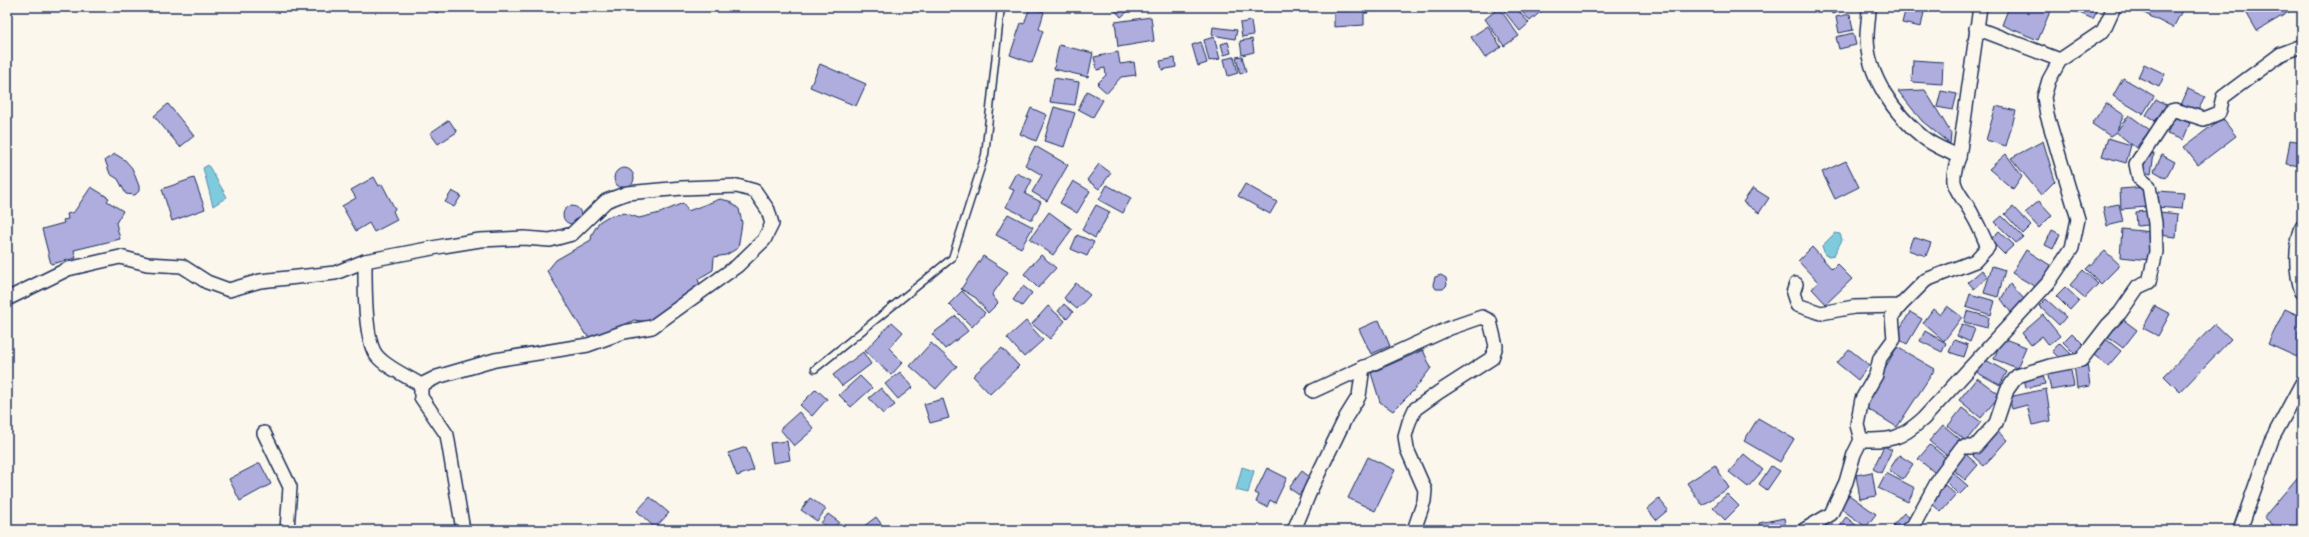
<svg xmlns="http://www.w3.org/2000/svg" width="2309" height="537" font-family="'Patrick Hand',sans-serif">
<rect width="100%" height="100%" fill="#fbf7ec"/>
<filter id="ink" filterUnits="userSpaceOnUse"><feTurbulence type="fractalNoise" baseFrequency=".025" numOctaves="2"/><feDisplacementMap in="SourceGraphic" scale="8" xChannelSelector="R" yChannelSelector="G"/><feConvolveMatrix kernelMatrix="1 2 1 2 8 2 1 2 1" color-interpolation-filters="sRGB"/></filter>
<g filter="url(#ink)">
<!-- water -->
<g fill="#7fcbde" stroke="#578dab">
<path d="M208 165 227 197 213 206 203 168Z"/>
<path d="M1835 233 1840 234 1842 240 1834 255 1829 256 1825 255 1822 246Z"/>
<path d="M1242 467 1254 471 1248 493 1236 490Z"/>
</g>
<!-- building -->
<g fill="#aeadde" stroke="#1b2f5e">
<path d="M429 7H442L437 13Z"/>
<path d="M1030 7 1044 12 1039 29 1043 31 1032 63 1010 55 1021 23 1024 24Z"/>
<path d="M1112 7H1133L1121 17Z"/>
<path d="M1350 7H1368V13H1364V25L1334 27V11H1350Z"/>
<path d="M1506 7H1515L1529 23 1520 31 1503 10Z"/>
<path d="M1518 7H1545V8L1530 21Z"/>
<path d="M1830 7H1855L1832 14Z"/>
<path d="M1906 7H1925L1921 27 1902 23Z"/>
<path d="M2009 7H2052L2038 40 2002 25Z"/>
<path d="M2066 7H2099L2093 19Z"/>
<path d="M2147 7H2184L2173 28 2144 13Z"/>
<path d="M2243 7H2297L2257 31Z"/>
<path d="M1499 8 1519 36 1504 46 1485 19Z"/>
<path d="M1850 14 1853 30 1839 33 1836 17Z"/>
<path d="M1151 17 1154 41 1118 47 1115 22Z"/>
<path d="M1251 21 1253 35 1242 37 1240 23Z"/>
<path d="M1488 26 1501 47 1485 58 1471 37Z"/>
<path d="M1213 27 1237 30 1235 39 1212 35Z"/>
<path d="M1853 33 1856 45 1839 49 1836 37Z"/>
<path d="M1214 37 1220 59 1209 61 1204 40Z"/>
<path d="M1252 39 1254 52 1242 55 1240 41Z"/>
<path d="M1201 42 1207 63 1198 66 1192 45Z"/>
<path d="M1228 42 1231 53 1224 55 1221 44Z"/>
<path d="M1059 45 1093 53 1088 77 1054 69Z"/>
<path d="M1118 52 1120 64 1134 62 1136 75 1121 77 1107 93 1097 84 1106 75 1105 68 1097 70 1094 57Z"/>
<path d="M1242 56 1246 72 1240 74 1236 57Z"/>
<path d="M1234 57 1238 73 1228 76 1224 59Z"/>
<path d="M1175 58 1176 67 1162 70 1160 61Z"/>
<path d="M1913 60 1943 62 1942 84 1912 82Z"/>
<path d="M820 64 866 84 856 106 810 87Z"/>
<path d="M2144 64 2165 74 2159 87 2138 77Z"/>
<path d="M1054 78 1079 82 1075 105 1050 102Z"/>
<path d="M2123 78 2154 96 2143 114 2113 96Z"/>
<path d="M2188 89 2205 97 2197 112 2181 105Z"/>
<path d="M1925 90 1951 133 1950 144 1922 121 1898 91Z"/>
<path d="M1087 91 1103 100 1093 117 1078 109Z"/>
<path d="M1941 91 1957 94 1953 110 1937 107Z"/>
<path d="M2156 99 2170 107 2160 124 2146 115Z"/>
<path d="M2106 103 2124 115 2116 132 2110 136 2092 124Z"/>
<path d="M168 104 194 136 180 147 154 116Z"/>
<path d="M1996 106 2016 111 2006 146 1986 140Z"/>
<path d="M1054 107 1075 113 1064 147 1044 141Z"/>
<path d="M1031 108 1047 115 1036 141 1020 134Z"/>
<path d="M2129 115 2150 130 2136 148 2116 132Z"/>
<path d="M2174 117 2190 123 2183 140 2167 134Z"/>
<path d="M2222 118 2236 136 2198 165 2184 147Z"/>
<path d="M449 120 457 132 438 144 430 133Z"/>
<path d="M2108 138 2131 145 2126 163 2102 156Z"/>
<path d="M2290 140 2302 142V166L2286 164Z"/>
<path d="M2043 141 2055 181 2041 195 2011 158Z"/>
<path d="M1035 146 1068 165 1047 201 1032 192 1042 175 1025 165Z"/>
<path d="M2146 152 2154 154 2151 174 2142 172Z"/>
<path d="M115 154 125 160 132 168 139 186V191L135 195 126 194 118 179 110 174 105 160Z"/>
<path d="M2006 154 2022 176 2013 189 1989 169Z"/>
<path d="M2162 155 2175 162 2166 178 2154 171Z"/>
<path d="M1846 161 1859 187 1835 199 1822 172Z"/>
<path d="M1099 164 1111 173 1099 189 1087 180Z"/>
<circle cx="624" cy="178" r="10"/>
<path d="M1016 173 1032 180 1025 194 1041 202 1032 220 1006 207 1014 190 1008 188Z"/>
<path d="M374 177 379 186 382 184 395 209 393 211 397 220 374 232 369 223 356 231 342 206 356 198 351 190Z"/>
<path d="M194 178 205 209 172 221 162 189Z"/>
<path d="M1073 181 1090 191 1077 213 1060 203Z"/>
<path d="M1245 184 1277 202 1270 214 1238 196Z"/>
<path d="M1107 185 1131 198 1123 213 1099 200Z"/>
<path d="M91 187 109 198 107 201 123 211 116 223 120 239 74 250 76 258 51 264 42 229 64 223 63 220 68 219 67 214 74 212Z"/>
<path d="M2146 187 2147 207 2121 209 2120 189Z"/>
<path d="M1753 188 1769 198 1759 213 1743 202Z"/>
<path d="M452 191 461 196 454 207 445 202Z"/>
<path d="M2159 191 2184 193 2182 209 2157 207Z"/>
<path d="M720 199 729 201 739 209 742 223 738 248 726 255 714 257 713 270 698 279 701 288 673 303 661 316 648 322 634 320 596 340 585 334 547 271 556 260 591 240 592 234 599 222 607 217 624 213 639 218 660 213 683 203 688 211Z"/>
<path d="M2039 201 2052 215 2039 228 2025 213Z"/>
<path d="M2119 204 2123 222 2107 226 2103 207Z"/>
<path d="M1096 205 1110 212 1095 238 1082 230Z"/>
<circle cx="572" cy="215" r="9"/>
<path d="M2013 207 2031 226 2023 234 2005 214Z"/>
<path d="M2147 211 2148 225 2137 226 2136 212Z"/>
<path d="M1049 212 1072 229 1053 255 1030 239Z"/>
<path d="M2160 212 2178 214 2176 237 2158 235Z"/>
<path d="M1008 214 1033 227 1021 248 996 235Z"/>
<path d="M2002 216 2023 237 2016 243 1995 222Z"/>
<path d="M2122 229 2152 232 2150 260 2120 257Z"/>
<path d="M2052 230 2060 234 2053 249 2045 245Z"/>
<path d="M1999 231 2014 245 2004 254 1990 240Z"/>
<path d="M1077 235 1094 242 1087 256 1071 249Z"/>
<path d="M1913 237 1931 243 1926 256 1908 250Z"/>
<path d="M1812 247 1832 269 1837 264 1852 279 1826 304 1812 289 1818 282 1798 261Z"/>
<path d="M2026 250 2053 267 2039 289 2012 273Z"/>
<path d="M2105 251 2120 265 2101 284 2086 269Z"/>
<path d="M1041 255 1056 268 1038 288 1024 274Z"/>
<path d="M983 256 1008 272 992 295 998 303 988 313 976 298 961 289Z"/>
<path d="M1992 266 2005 270 1998 297 1984 293Z"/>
<path d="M1982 270 1988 277 1974 289 1968 282Z"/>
<path d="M2083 270 2098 284 2085 298 2070 285Z"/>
<path d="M1441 275 1446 278 1447 285 1443 289H1436L1433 284 1435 277Z"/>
<path d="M1076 283 1090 295 1077 309 1064 298Z"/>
<path d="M2010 284 2026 301 2012 314 2001 299Z"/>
<path d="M1023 286 1032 293 1022 306 1013 300Z"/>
<path d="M2065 287 2079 300 2070 310 2056 296Z"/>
<path d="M962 291 985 313 972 327 949 304Z"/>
<path d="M1970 294 1995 301 1991 315 1966 307Z"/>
<path d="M2046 299 2066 317 2059 325 2039 306Z"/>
<path d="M1064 304 1073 312 1067 319 1058 311Z"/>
<path d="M1048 306 1065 321 1050 339 1032 324Z"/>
<path d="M1947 306 1962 317 1944 341 1923 323 1933 309 1940 315Z"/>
<path d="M2155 306 2170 314 2158 336 2143 328Z"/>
<path d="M2285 309 2302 317V347L2297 357 2268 344Z"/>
<path d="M1967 311 1989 317 1987 328 1964 322Z"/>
<path d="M1910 312 1922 319 1907 344 1895 337Z"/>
<path d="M2043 315 2060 336 2049 345 2042 336 2031 345 2022 333Z"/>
<path d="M956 316 968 331 945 349 932 334Z"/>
<path d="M2121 318 2137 330 2123 348 2107 336Z"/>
<path d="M1379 320 1390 346 1371 354 1359 329Z"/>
<path d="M1026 321 1043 340 1024 357 1007 338Z"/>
<path d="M892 322 903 332 889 348 903 362 891 375 865 351Z"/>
<path d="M1962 324 1975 329 1970 342 1957 336Z"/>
<path d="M2215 324 2231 339 2180 392 2164 376Z"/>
<path d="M1925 331 1946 343 1942 352 1920 341Z"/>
<path d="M2072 333 2087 348 2078 357 2063 342Z"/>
<path d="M2102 336 2121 351 2108 366 2090 352Z"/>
<path d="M2002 338 2026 347 2017 368 1994 359Z"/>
<path d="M1954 340 1968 345 1964 357 1949 352Z"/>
<path d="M931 343 957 366 936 389 910 366Z"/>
<path d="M2060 343 2073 356 2065 364 2052 351Z"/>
<path d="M1897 347 1935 369 1897 427 1863 406Z"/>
<path d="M1002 348 1019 366 990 394 973 376Z"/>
<path d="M1849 349 1869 365 1858 380 1837 363Z"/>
<path d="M1423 350 1431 368 1414 390 1393 411 1380 402 1371 373Z"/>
<path d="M863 352 871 364 842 386 833 375Z"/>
<path d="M1984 359 2007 372 2000 385 1976 372Z"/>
<path d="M2087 363 2090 386 2077 388 2074 365Z"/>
<path d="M2070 366 2074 386 2051 390 2047 371Z"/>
<path d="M900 372 913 387 898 399 885 384Z"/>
<path d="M2043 374 2045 384 2026 388 2024 377Z"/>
<path d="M860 376 872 388 851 407 839 395Z"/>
<path d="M1977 378 2000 395 1981 418 1959 400Z"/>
<path d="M881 388 895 405 883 414 869 398Z"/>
<path d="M816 389 827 399 812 416 800 405Z"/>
<path d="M2046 389 2051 421 2032 425 2027 405 2012 409 2009 397Z"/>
<path d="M943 399 949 418 930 423 924 404Z"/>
<path d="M1962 408 1981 422 1966 441 1948 426Z"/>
<path d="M799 412 814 429 794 446 780 429Z"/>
<path d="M1758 418 1794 439 1780 462 1744 441Z"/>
<path d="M1943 425 1960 439 1946 455 1929 441Z"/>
<path d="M1996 430 2007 440 1984 466 1973 456Z"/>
<path d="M787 441 790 460 773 463 770 443Z"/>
<path d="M1930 445 1946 458 1934 472 1918 459Z"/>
<path d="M1884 446 1892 450 1881 473 1873 469Z"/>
<path d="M746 447 754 470 737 476 728 453Z"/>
<path d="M1963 452 1978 465 1965 480 1950 467Z"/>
<path d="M1744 454 1763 470 1748 487 1729 472Z"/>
<path d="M1899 455 1913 464 1903 479 1889 470Z"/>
<path d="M1368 457 1395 470 1375 511 1348 498Z"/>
<path d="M260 463 271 484 240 501 229 479Z"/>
<path d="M1715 465 1729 488 1702 505 1687 483Z"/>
<path d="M1771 466 1780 471 1767 490 1759 484Z"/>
<path d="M1267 468 1287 478 1275 503 1270 500 1267 507 1256 502 1259 495 1255 493Z"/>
<path d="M1302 471 1311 478 1299 495 1289 488Z"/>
<path d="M1951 471 1968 486 1959 495 1943 479Z"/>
<path d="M1872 472 1876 496 1860 499 1856 475Z"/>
<path d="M1886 473 1915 488 1908 502 1878 488Z"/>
<path d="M2297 478 2302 482V521L2294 530H2279L2264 517Z"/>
<path d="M1945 485 1956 495 1941 512 1930 502Z"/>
<path d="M1727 494 1739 506 1725 520 1713 507Z"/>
<path d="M1849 495 1876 514 1866 527 1840 508Z"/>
<path d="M650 497 669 513 655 528 637 511Z"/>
<path d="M810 498 826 509 817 521 801 510Z"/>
<path d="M1659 499 1668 510 1656 520 1647 509Z"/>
<path d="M1904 513 1911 519 1901 530H1899L1893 525Z"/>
<path d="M828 514 839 522 833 530 821 523Z"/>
<path d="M876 517 886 530H865L863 527Z"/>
<path d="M1846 517 1862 530H1846L1840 525Z"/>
<path d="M1784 518 1786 530H1760L1759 523Z"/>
</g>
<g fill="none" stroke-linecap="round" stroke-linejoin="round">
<!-- service casing -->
<g stroke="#1b2f5e" stroke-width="9">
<path id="service" d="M815 369 952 258 985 155 1001 7"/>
</g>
<!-- minor casing -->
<g stroke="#1b2f5e" stroke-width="16">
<g id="minor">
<path d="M1869 7C1869 17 1867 27 1867 37 1867 76 1895 115 1924 138 1934 146 1948 151 1959 157"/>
<path d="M1976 28 2060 60"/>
<path d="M2302 227C2295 246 2295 272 2302 292"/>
<path d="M365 261C365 281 364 342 377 356 387 368 407 376 421 385"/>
<path d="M1796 284 1793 293 1797 305 1821 313 1854 307 1900 306 1926 280 1975 261 1988 247C1983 236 1979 226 1973 216 1960 189 1946 190 1959 157L1980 7"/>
<path d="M7 299 68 269 120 257 147 264 182 266 207 282 229 290 260 281 335 273 365 261 443 246 480 240 524 238 550 240 572 234 606 201 627 193 682 188 737 186 755 191 768 210 772 224 764 240 737 266 652 327 624 332 588 345 495 360 437 377 421 385V397L447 435 463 530"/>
<path d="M1313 391 1450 328 1482 317 1490 321 1496 346 1492 358 1439 392 1415 409 1409 422 1405 436 1407 449 1425 490 1424 501 1414 530"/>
<path d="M264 433 290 487 287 530"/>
<path d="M1861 440C1893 440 1899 440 1923 419L2049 282 2072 248 2078 219 2047 115 2044 97 2049 80 2060 60 2103 31 2114 7"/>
<path d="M1294 530 1311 489 1346 417 1359 396 1363 367"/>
<path d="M1804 530 1831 514 1846 482 1854 454 1861 440 1857 425 1862 399 1876 375 1880 358 1894 339 1892 316 1900 306"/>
<path d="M1907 530 1913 526 1941 475 1962 447H1975L1996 423 2007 390 2017 376 2050 366 2081 360 2108 325 2120 313 2138 287 2149 282 2156 252 2155 223 2149 186 2139 178 2136 164 2171 111 2175 110 2204 119 2219 113 2223 97 2281 54 2302 46"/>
<path d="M2240 530 2272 439 2302 383"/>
</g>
</g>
<!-- service -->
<use href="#service" stroke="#fbf7ec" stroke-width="6"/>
<!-- minor -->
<use href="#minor" stroke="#fbf7ec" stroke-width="13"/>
</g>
</g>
<!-- margin -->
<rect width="2309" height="537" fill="none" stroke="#fbf7ec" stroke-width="24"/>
<rect x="12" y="12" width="2285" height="513" fill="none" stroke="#1b2f5e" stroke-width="1.5" filter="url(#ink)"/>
</svg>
